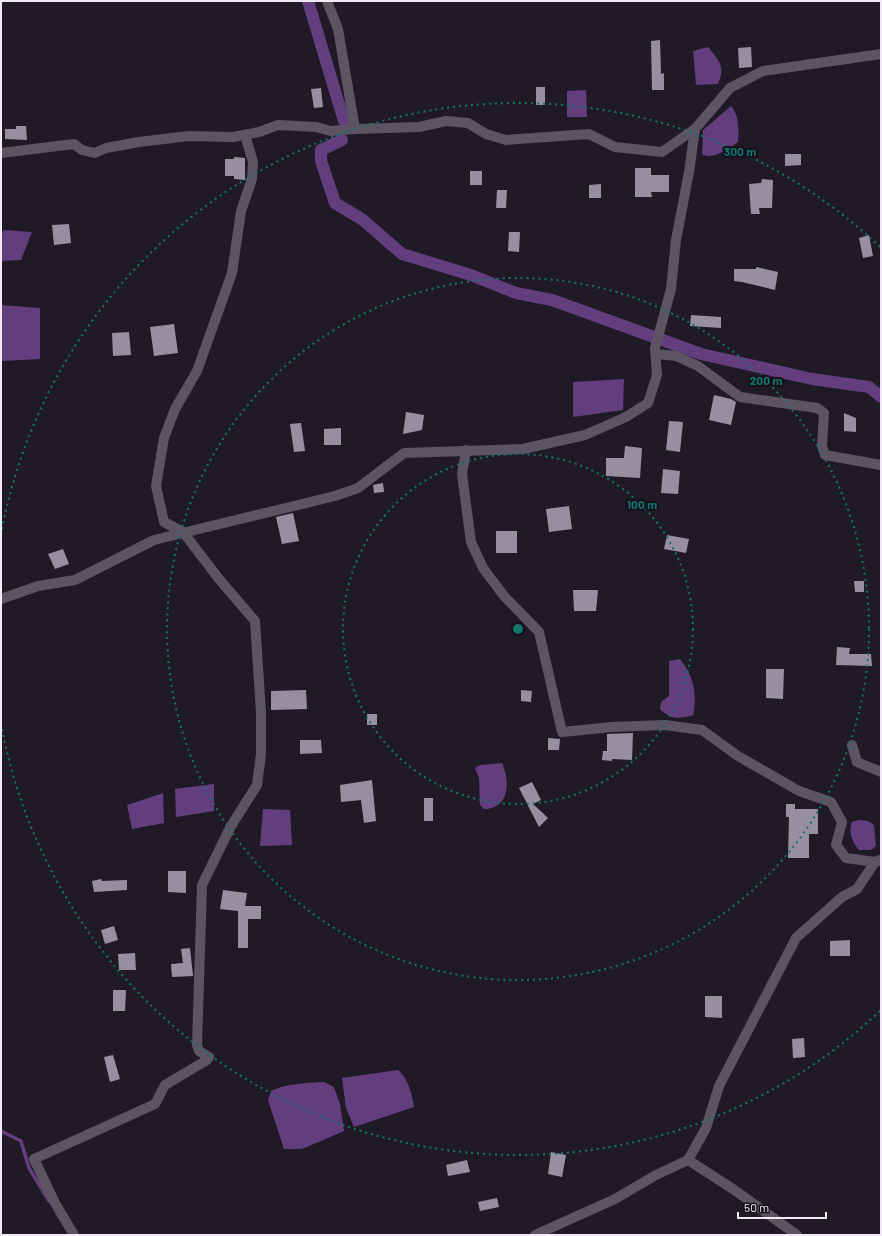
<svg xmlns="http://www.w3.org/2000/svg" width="882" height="1236" font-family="Barlow,sans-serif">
<rect width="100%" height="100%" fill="#201a26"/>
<!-- water -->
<g fill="#633e7e">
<path d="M708 47C719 60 726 67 718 84L696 85 693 51Z"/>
<path d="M586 90 587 117H567V91Z"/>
<path d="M731 106C739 114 739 131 738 142 729 148 713 161 702 154L703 130Z"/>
<path d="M3 230 32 232 21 260 1 261V239Z"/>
<path d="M1 305 40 308V359L2 361Z"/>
<path d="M624 379 623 410 573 417V382Z"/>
<path d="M680 659C693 674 698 696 693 715 680 719 670 720 660 709L661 702 669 696V661Z"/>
<path d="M502 763C510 781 510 809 484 809L480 805 479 778 475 768 480 765Z"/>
<path d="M214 784V811L176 817 175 789Z"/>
<path d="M163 793 164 823 132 829 127 805Z"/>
<path d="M263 809 290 810 292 845 260 846Z"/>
<path d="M859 820 868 821 874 825 876 846 871 850H859C852 842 848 832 852 822Z"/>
<path d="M398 1070C408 1078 412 1094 414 1107L354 1127 346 1108 342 1078Z"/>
<path d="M324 1082 334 1087 340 1104 344 1131 302 1149H284L268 1100 271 1091C288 1083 306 1083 324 1082Z"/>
</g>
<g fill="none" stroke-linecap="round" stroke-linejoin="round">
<!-- stream -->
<path stroke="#633e7e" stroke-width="3.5" d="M1 1131 21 1141 29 1168 49 1201"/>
<!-- canal -->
<g stroke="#633e7e" stroke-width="12">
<path d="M308 1 344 121"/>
<path d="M342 140 321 150V161L335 203 363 220 402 254 471 275 516 293 552 300 701 354 812 379 869 387 881 397"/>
</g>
</g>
<!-- building -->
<g fill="#978f9f">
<path d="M660 40 661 74 664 73V90H652L651 41Z"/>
<path d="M751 47 752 67 739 68 738 48Z"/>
<rect x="536" y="87" width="9" height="18"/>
<path d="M321 88 323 107 314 108 311 89Z"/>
<path d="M16 126H26L27 140 5 139V129H16Z"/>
<path d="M785 154H801V165L785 166Z"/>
<path d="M234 157 245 158V180L234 179V176H225V159H234Z"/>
<path d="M635 168H651V175H669V192H651L652 197H635Z"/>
<rect x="470" y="171" width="12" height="14"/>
<path d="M762 179 773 180 772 208H759L760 214H751L749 184 761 183Z"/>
<path d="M601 184V198H589V185Z"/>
<path d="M497 190H507L506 208H496Z"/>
<path d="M69 224 71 243 54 245 52 225Z"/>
<path d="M509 232H520L519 252 508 251Z"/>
<path d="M869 235 873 256 863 258 859 238Z"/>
<path d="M756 267 778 272 775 290 742 282 734 281V269H756Z"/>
<path d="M691 315 721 317V328L690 326Z"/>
<path d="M174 324 178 353 154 356 150 327Z"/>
<path d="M129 332 131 355 113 356 112 333Z"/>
<path d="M714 395 731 399 736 402 731 425 709 420Z"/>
<path d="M406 412 424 415 422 430 403 434Z"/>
<path d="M844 413 856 418V432L844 431Z"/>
<path d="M669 421 683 422 680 452 666 450Z"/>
<path d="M301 423 305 451 294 452 290 424Z"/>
<path d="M341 428V445H324V429Z"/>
<path d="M625 446 642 448 640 478 606 476V458H624Z"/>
<path d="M663 469 680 471 678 494 661 493Z"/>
<path d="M383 483 384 492 374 493 373 485Z"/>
<path d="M569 506 572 529 549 532 546 509Z"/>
<path d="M293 513 299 541 282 544 276 517Z"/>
<rect x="496" y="531" width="21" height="22"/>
<path d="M667 535 689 539 686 553 664 549Z"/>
<path d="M63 549 69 564 55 569 48 554Z"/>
<path d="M854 581H864V592H855Z"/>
<path d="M573 590H598L596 611H574Z"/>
<path d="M837 647 850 648 849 654H871L872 666 836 665Z"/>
<path d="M766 669H784L783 699 766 698Z"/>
<path d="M306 690 307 709 271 710V691Z"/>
<path d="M521 690 532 691 531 702 521 701Z"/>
<rect x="367" y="714" width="10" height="11"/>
<path d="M633 733 632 760 612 759V761L602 760 603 751H607V734Z"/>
<path d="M548 738 560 739 559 750H548Z"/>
<path d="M300 740H321L322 753 300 754Z"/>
<path d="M372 780 376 821 364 823 361 800 341 802 340 785Z"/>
<path d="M532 782 541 800 533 804 548 818 539 827 519 788Z"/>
<rect x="424" y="798" width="9" height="23"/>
<path d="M786 804H795V809H818V834H809V858H788L789 817H786Z"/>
<path d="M168 871H186V893L168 892Z"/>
<path d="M101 879 102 881 127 880V890L94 892 92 881Z"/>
<path d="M223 890 247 893 245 906H261V919H248V948H238V911L220 909Z"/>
<path d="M114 926 118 940 105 944 101 930Z"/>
<path d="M850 940V956H830V941Z"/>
<path d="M190 948 193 976 172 977 171 964 183 963 181 949Z"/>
<path d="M135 953 136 970H119L118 954Z"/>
<path d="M113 990H126L125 1011H113Z"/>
<path d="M705 996H722V1018L705 1017Z"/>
<path d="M804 1038 805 1057 793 1058 792 1039Z"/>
<path d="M113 1055 120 1079 110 1082 104 1057Z"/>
<path d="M551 1152 566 1155 562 1177 548 1174Z"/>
<path d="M467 1160 470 1172 448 1176 446 1165Z"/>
<path d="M497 1198 499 1207 480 1211 478 1202Z"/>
</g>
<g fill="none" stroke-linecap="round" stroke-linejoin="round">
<!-- street -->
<g stroke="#5c5463" stroke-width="10">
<path d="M327 1 338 29 355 129 419 127 446 121 468 123 486 134 506 140 589 134 615 147 662 152 695 129"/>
<path d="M1 153 74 144 82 150 95 153 106 148 139 142 189 136 233 137 259 132 278 125 316 127 331 131 355 129"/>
<path d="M657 354 676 356 698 366 740 397 817 408 824 413 822 446 825 455 881 465"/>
<path d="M466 450 462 474 471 542 483 568 504 596 539 632 562 732 612 727 665 725 702 730 738 756 799 791 831 802 842 822 836 845 846 858 875 862"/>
<path d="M1 599 38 586 75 580 154 540 335 496 358 488 404 453 523 449 585 435 626 417 648 403 657 375 655 348 671 289 676 240 689 172 695 129 730 88 763 71 881 54"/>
<path d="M852 745 857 762 881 772"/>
<path d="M688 1160 733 1189 797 1235"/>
<path d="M74 1235 55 1203 34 1159 155 1104 165 1085 207 1060 209 1057 199 1051 197 1045 202 885 231 826 257 785 261 754V712L255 621 219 579 183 532 164 522 156 486 164 438 175 409 197 371 232 273 241 211 252 179 253 162 245 135"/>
<path d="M535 1235 615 1199 656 1175 688 1160 706 1128 719 1086 796 938 842 897 857 889 875 862 880 860"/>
</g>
</g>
<!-- distance rings -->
<g fill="none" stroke="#0f766e" stroke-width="2" stroke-dasharray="2 4">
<circle cx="518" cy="629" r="175"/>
<circle cx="518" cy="629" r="351"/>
<path d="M880 1011A526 526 0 0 1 2 729M2 529A526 526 0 0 1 880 247"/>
</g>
<circle cx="518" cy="629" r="6" fill="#0f766e" stroke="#17101c" stroke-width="2"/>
<g font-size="12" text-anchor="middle" font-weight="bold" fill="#0f766e" stroke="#17101c" stroke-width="4" stroke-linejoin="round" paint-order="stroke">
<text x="740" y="156">300 m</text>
<text x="766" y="385">200 m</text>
<text x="642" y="509">100 m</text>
</g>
<!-- border -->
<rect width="882" height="1236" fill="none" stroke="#f0ebf4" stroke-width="4"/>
<!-- scale -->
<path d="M738 1212v6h88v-6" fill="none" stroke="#f0ebf4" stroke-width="2"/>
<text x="744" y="1212" font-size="12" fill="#f0ebf4" stroke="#17101c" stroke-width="3" paint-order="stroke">50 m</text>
</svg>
